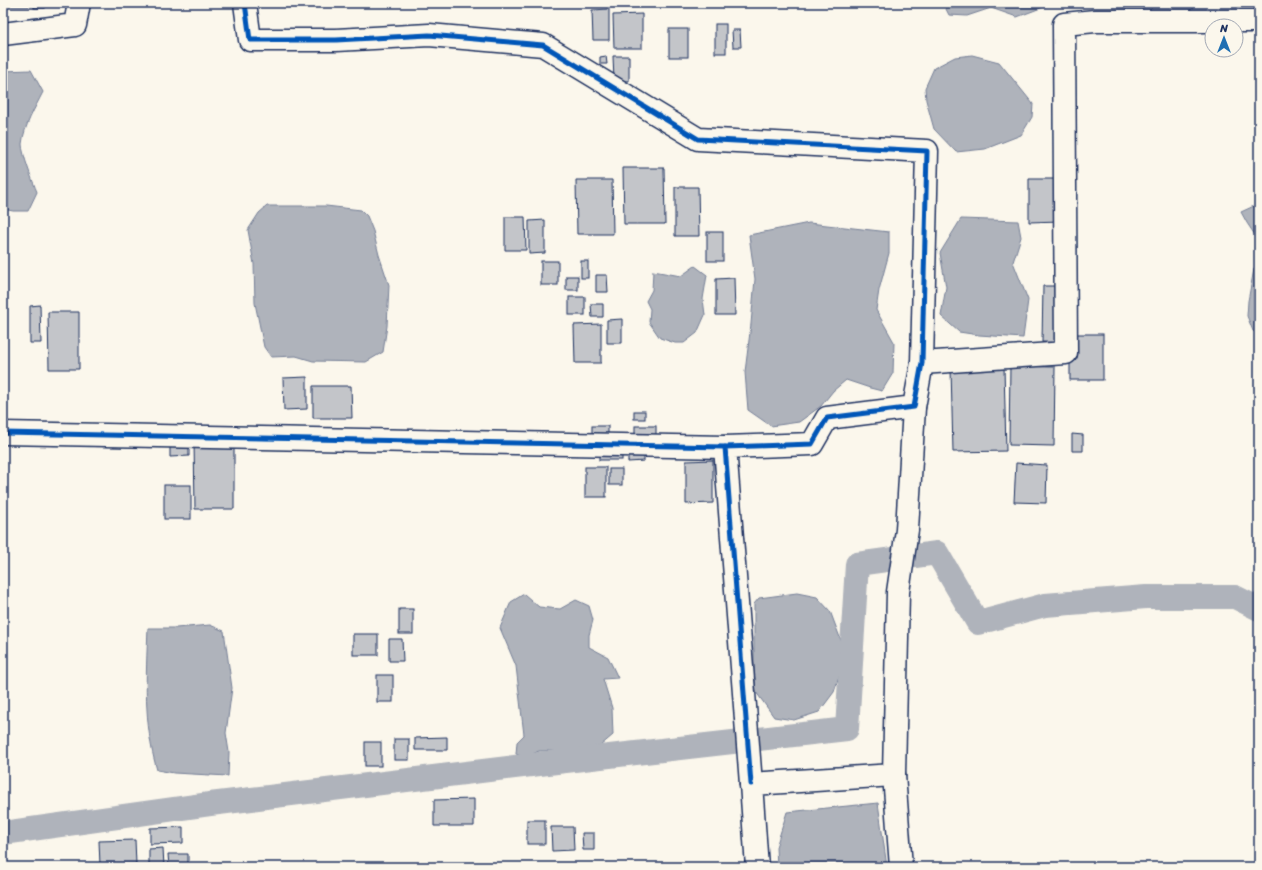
<svg xmlns="http://www.w3.org/2000/svg" width="1262" height="870" font-family="Sriracha,sans-serif">
<rect width="100%" height="100%" fill="#fbf7ec"/>
<filter id="ink" filterUnits="userSpaceOnUse"><feTurbulence type="fractalNoise" baseFrequency=".025" numOctaves="2"/><feDisplacementMap in="SourceGraphic" scale="8" xChannelSelector="R" yChannelSelector="G"/><feConvolveMatrix kernelMatrix="1 2 1 2 8 2 1 2 1" color-interpolation-filters="sRGB"/></filter>
<g filter="url(#ink)">
<!-- water -->
<g fill="#afb3bb" stroke="#747e96">
<path d="M943 3H1054L1017 17 991 8 967 16 949 15Z"/>
<path d="M972 55 999 62 1033 104 1032 117 1021 135 985 149 956 152 934 129 926 100 925 88 934 68 955 57Z"/>
<path d="M31 70 43 92C35 108 24 126 22 144 22 154 33 182 37 192L28 211H13L3 209V71Z"/>
<path d="M267 206H326L361 210 367 216 373 231 379 255 389 285 387 326 383 352 366 362 313 361 296 356 271 357 264 347 255 303 254 264 248 230 259 213Z"/>
<path d="M1254 206H1259V241L1247 223 1241 212Z"/>
<path d="M961 219 1018 221 1021 237 1013 262 1028 300 1023 338 979 335 959 332 941 316 946 287 940 253Z"/>
<path d="M809 223 889 232V253L879 290 876 310 894 342 893 373 882 391 870 388 846 380 833 391 821 406 799 422 771 426 748 410 745 372 751 324 755 279 749 235Z"/>
<path d="M695 266 707 275 703 299 705 315 697 333 684 343H675L660 338 649 322 650 309 646 301 652 290 653 271 681 276Z"/>
<path d="M1259 268V333L1253 331 1247 316 1248 301 1254 269Z"/>
<path d="M797 593 817 597 830 611 842 643V668L834 692 819 712 794 720 774 717 756 692 754 667V604L759 598Z"/>
<path d="M524 594 539 607 560 609 576 600 589 606 593 620 589 635V647L608 657 618 678 603 679 612 708 613 735 600 746 565 751H539L525 757 516 754 517 742 524 735 516 666 500 628 511 602Z"/>
<path d="M210 625 224 631 232 688 226 733 229 752 228 776 174 773 157 770C143 722 146 677 148 628H176Z"/>
<path d="M878 803 887 867H777L776 847 787 812Z"/>
</g>
<g fill="none" stroke-linecap="round" stroke-linejoin="round">
<!-- canal -->
<path stroke="#afb3bb" stroke-width="24" d="M3 833 210 804 548 763 847 729 857 564 937 553 978 623 1045 605 1146 597H1235L1259 609"/>
</g>
<!-- building -->
<g fill="#c3c5c9" stroke="#1b2f5e">
<rect x="3" y="3" width="26" height="3"/>
<rect x="34" y="3" width="11" height="5"/>
<rect x="613" y="3" width="35" height="2"/>
<path d="M609 9V40H593L592 10Z"/>
<path d="M642 14V48H614L613 15Z"/>
<rect x="715" y="24" width="11" height="29"/>
<rect x="669" y="29" width="19" height="28"/>
<path d="M732 30H740L741 47H733Z"/>
<path d="M606 56 607 64H600V57Z"/>
<path d="M613 56H629V81H614Z"/>
<path d="M623 168H664L665 224H624Z"/>
<path d="M1029 179H1060V221L1029 222Z"/>
<path d="M576 180H612L613 234H577Z"/>
<path d="M675 187H698L699 236H675Z"/>
<path d="M505 217H525L526 250H505Z"/>
<path d="M545 220V253L529 254V221Z"/>
<rect x="707" y="232" width="16" height="29"/>
<rect x="541" y="261" width="17" height="24"/>
<rect x="581" y="261" width="7" height="17"/>
<path d="M596 275H607L608 292H596Z"/>
<rect x="566" y="276" width="12" height="14"/>
<path d="M734 278 735 315H716V279Z"/>
<path d="M1043 286H1060V343L1042 342Z"/>
<rect x="569" y="297" width="16" height="18"/>
<path d="M591 304H603V317H592Z"/>
<path d="M40 305 41 343H30V306Z"/>
<path d="M48 312H79V369H49Z"/>
<path d="M622 319V343H607V320Z"/>
<path d="M601 324V363H575L574 325Z"/>
<rect x="1070" y="334" width="33" height="46"/>
<path d="M1010 366 1055 367 1054 446 1009 445Z"/>
<path d="M1004 367 1006 451 953 452 951 368Z"/>
<path d="M307 377V409L284 410 283 378Z"/>
<path d="M313 386H351L352 418H313Z"/>
<rect x="634" y="411" width="11" height="8"/>
<rect x="592" y="426" width="16" height="15"/>
<rect x="635" y="426" width="21" height="15"/>
<path d="M1072 434 1083 435V451H1072Z"/>
<path d="M194 441H234V509H195Z"/>
<path d="M170 444H189V456L170 457Z"/>
<rect x="599" y="448" width="23" height="12"/>
<path d="M628 450H644V461L628 462Z"/>
<path d="M713 460V503L686 504V461Z"/>
<path d="M1016 463 1047 465 1046 503 1014 502Z"/>
<rect x="585" y="467" width="21" height="30"/>
<rect x="609" y="469" width="13" height="16"/>
<rect x="164" y="485" width="27" height="34"/>
<rect x="399" y="609" width="14" height="25"/>
<rect x="353" y="634" width="25" height="21"/>
<path d="M389 639H402L403 661H389Z"/>
<rect x="377" y="675" width="16" height="27"/>
<path d="M447 737V750H415V738Z"/>
<rect x="394" y="739" width="15" height="21"/>
<rect x="365" y="742" width="16" height="24"/>
<path d="M474 799V826H434V800Z"/>
<rect x="527" y="820" width="18" height="24"/>
<path d="M183 827V843L150 844V828Z"/>
<path d="M551 827H573L574 850 552 851Z"/>
<path d="M582 833H594V850H583Z"/>
<path d="M135 840 136 864 100 865 99 841Z"/>
<path d="M163 848 164 867H149V849Z"/>
<path d="M168 854H188V867H169Z"/>
</g>
<g fill="none" stroke-linecap="round" stroke-linejoin="round">
<!-- street casing -->
<g stroke="#1b2f5e" stroke-width="25">
<g id="street">
<path d="M245 3 250 40H336L429 35 543 45 698 139 927 151 922 363 914 407 827 418 812 444 725 447 751 784"/>
<path d="M3 34 75 25 79 3"/>
<path d="M922 363 1066 353 1064 24 1095 21H1259"/>
<path d="M3 433 725 447"/>
<path d="M894 775 901 867"/>
<path d="M757 867 751 784 894 775 898 592 907 530 914 407"/>
</g>
</g>
<!-- street -->
<use href="#street" stroke="#fbf7ec" stroke-width="22"/>
<!-- cycleway casing -->
<g stroke="#fbf7ec" stroke-width="8">
<g id="cycleway">
<path d="M245 3 250 40H336L429 35 543 45 698 139 927 151 922 363 914 407 827 418 812 444 725 447 751 784"/>
<path d="M3 433 725 447"/>
</g>
</g>
<!-- cycleway -->
<use href="#cycleway" stroke="#0057b8" stroke-width="5"/>
</g>
</g>
<!-- margin -->
<rect width="1262" height="870" fill="none" stroke="#fbf7ec" stroke-width="16"/>
<rect x="8" y="8" width="1246" height="854" fill="none" stroke="#1b2f5e" stroke-width="1.5" filter="url(#ink)"/>
<!-- north arrow -->
<g transform="translate(1224 38)"><circle r="19" fill="#fbf7ec" stroke="#a1a7b3"/>
<path d="M0-3L7 15L0 10L-7 15Z" fill="#1f6fb2"/>
<text y="-6" font-size="11" font-weight="bold" text-anchor="middle" fill="#1b2f5e">N</text>
</g>
</svg>
